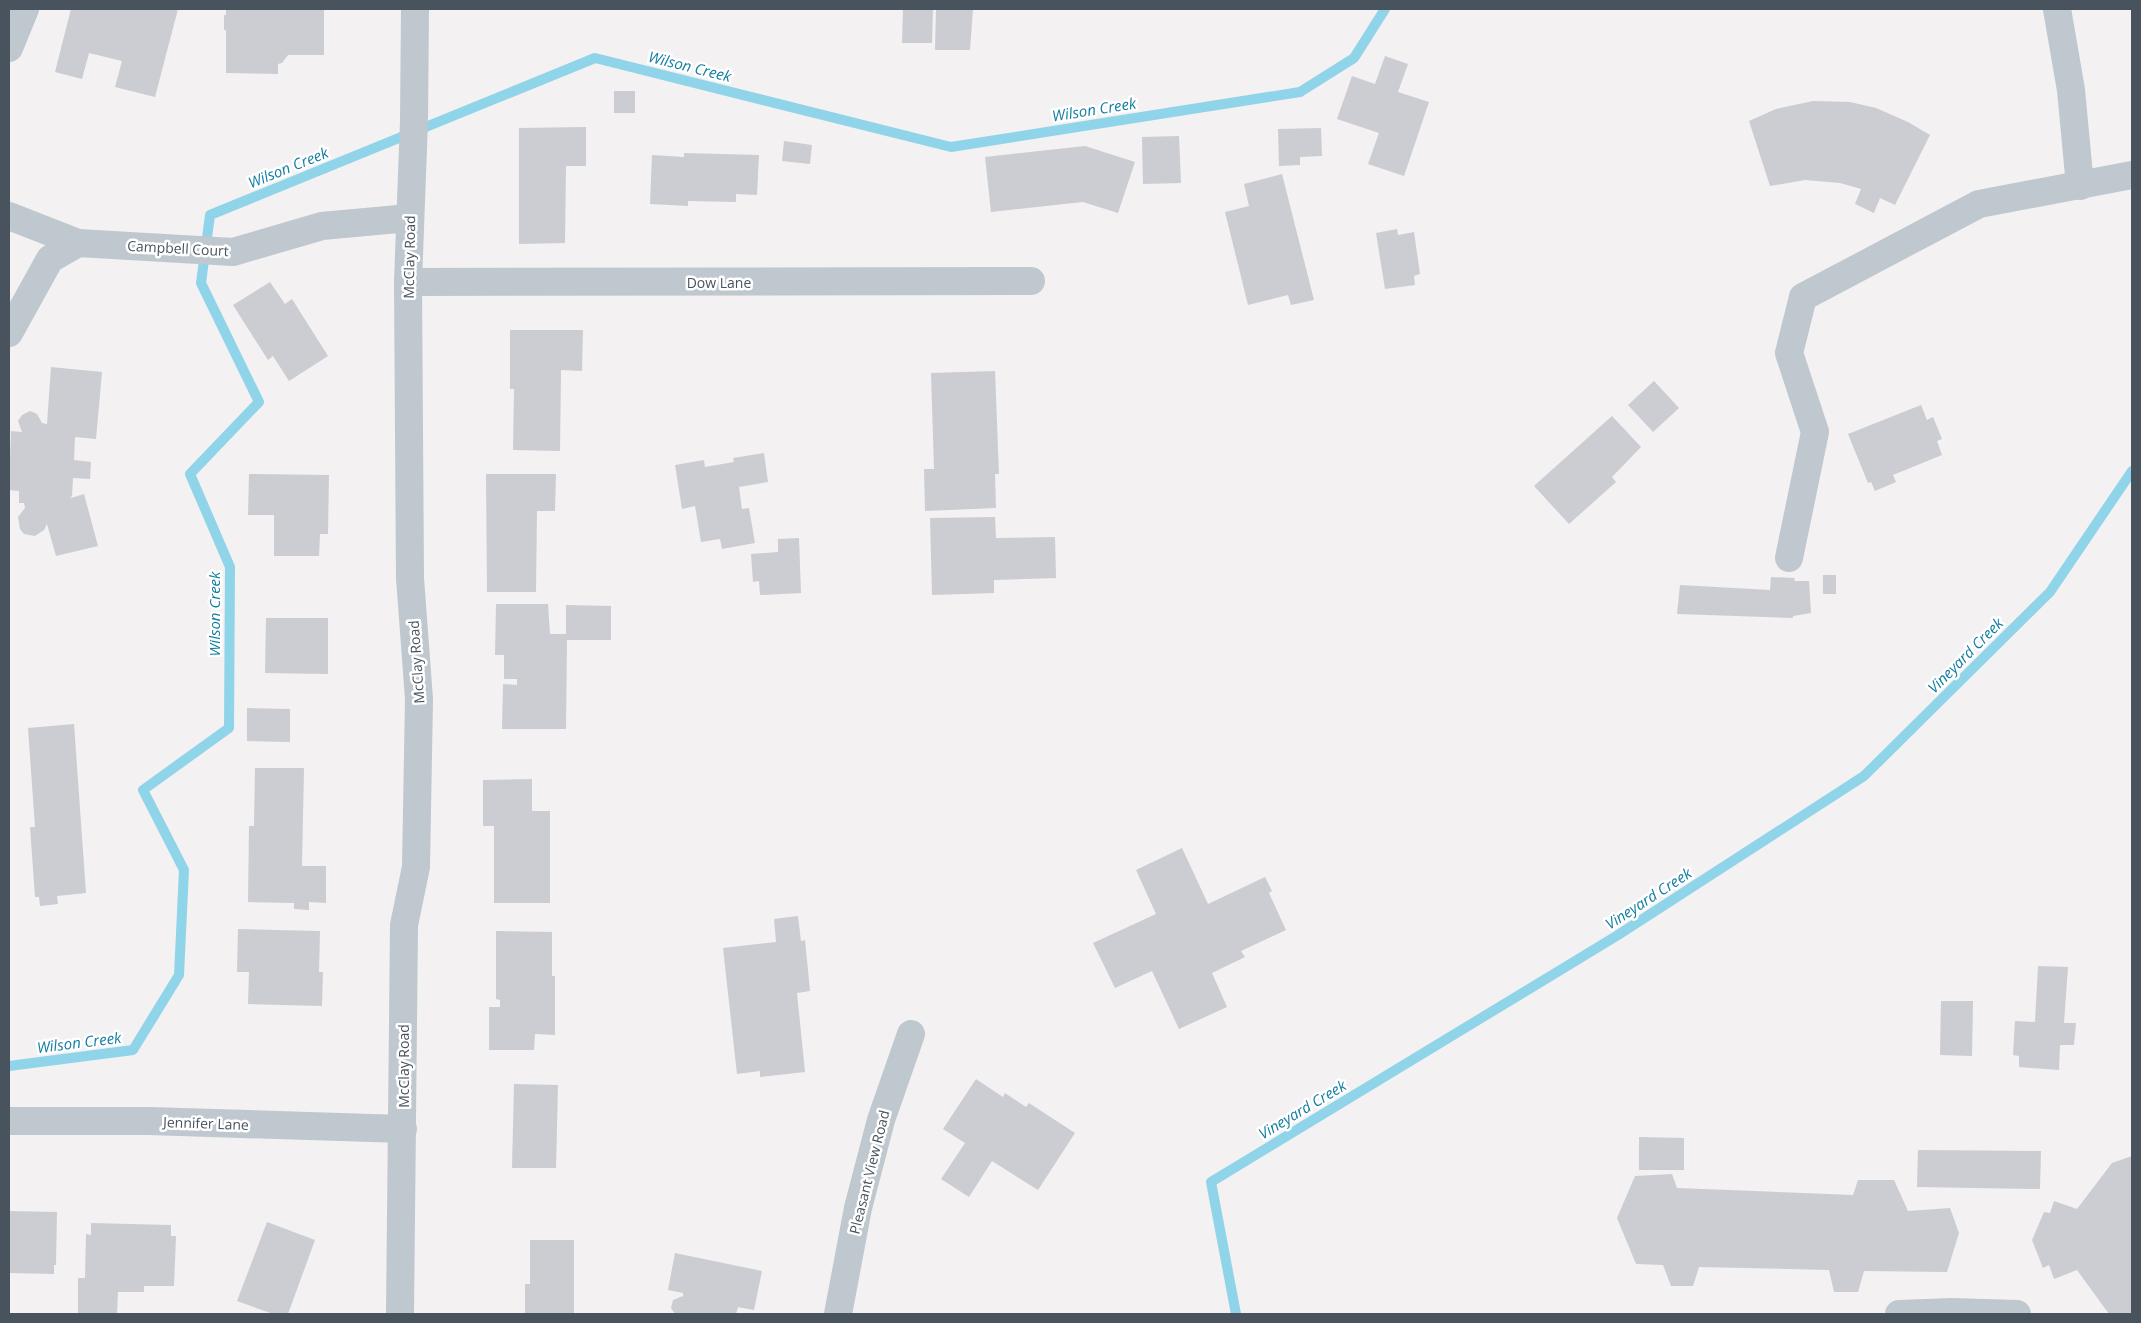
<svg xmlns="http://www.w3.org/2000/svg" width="2141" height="1323" font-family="'Open Sans',sans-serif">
<rect width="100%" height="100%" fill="#f3f1f1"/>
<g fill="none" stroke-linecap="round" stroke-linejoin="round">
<!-- stream -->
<g stroke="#90d4ea" stroke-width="10">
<path d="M9 1066 133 1050 179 975 184 870 143 790 229 728 230 567 190 474 259 402 201 283 210 215 595 58 951 147 1300 92 1354 58 1385 9"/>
<path d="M1236 1314 1211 1182 1618 935 1864 776 2050 592 2132 471"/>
</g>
</g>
<!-- building -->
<g fill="#cbcdd3">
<path d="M71 9H178L155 97 115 87 122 61 89 53 82 79 55 72Z"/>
<path d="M226 9H324V55H288L282 63 278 64V74L226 73V30H224V15H226Z"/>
<path d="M903 9H933L932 43H902Z"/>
<path d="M936 9H973L970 50H935Z"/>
<path d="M1385 56 1408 64 1398 92 1429 102 1404 176 1368 164 1379 133 1337 119 1352 76 1375 84Z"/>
<rect x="614" y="91" width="21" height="22"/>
<path d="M1813 101 1850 102 1876 108 1908 122 1930 135 1895 205 1880 198 1874 213 1855 204 1861 189 1840 183 1805 180 1770 186 1749 121 1776 109Z"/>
<path d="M586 127V166H566L565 243 519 244V128Z"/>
<path d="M1321 128 1322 156 1300 157V165L1279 166 1278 129Z"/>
<path d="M1179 136 1181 183 1143 184 1142 137Z"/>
<path d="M784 141 812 145 810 164 782 161Z"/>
<path d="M1085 146 1135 162 1118 213 1083 202 991 212 985 157Z"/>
<path d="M684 153 759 155 757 195 736 194V202L688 201V206L650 204 652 155 684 157Z"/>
<path d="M1282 174 1314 300 1291 305 1288 295 1248 305 1225 212 1249 206 1244 184Z"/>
<path d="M1397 229 1398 235 1414 232 1420 274 1414 276 1415 285 1385 289 1376 233Z"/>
<path d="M270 282 285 304 292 299 328 356 289 381 273 356 268 360 233 305Z"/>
<path d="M510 330H583L582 371 561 370 560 451 513 450 514 389H510Z"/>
<path d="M51 367 102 372 96 439 75 437 74 460 91 462 90 479 73 478 72 497 70 496 71 498 84 494 98 546 56 556 47 524 44 530 35 536 24 534 20 529 18 517 25 508 24 503H19V491L9 490 11 431 22 432 18 421 22 415 30 411 37 414 42 423 47 424Z"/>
<path d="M995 371 999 474H995L996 508 925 511 924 469H934L931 373Z"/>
<path d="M1654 381 1679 408 1653 432 1628 405Z"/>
<path d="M1921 405 1927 420 1933 417 1942 439 1937 441 1942 455 1893 475 1896 482 1875 491 1871 482 1868 483 1848 434Z"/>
<path d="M1612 416 1641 447 1612 477 1616 482 1569 524 1534 486Z"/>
<path d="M764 453 768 482 739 487 742 509 749 508 755 543 722 549 720 539 701 542 695 506 682 509 675 465 704 460 705 467 734 462 733 458Z"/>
<path d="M249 474 329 475 328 534H320L319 556H274V515H248Z"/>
<path d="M486 474H556L555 511H537L536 592H487Z"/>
<path d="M995 517 996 538 1055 537 1056 578 994 580V593L932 595 930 518Z"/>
<path d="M799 538 801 593 760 595 759 581 753 582 751 554 778 552V539Z"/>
<rect x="1823" y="575" width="13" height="19"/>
<path d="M1771 577 1795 578 1794 581H1809L1811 613 1793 616V618L1677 614 1680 585 1770 590Z"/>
<path d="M496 604H548L550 634H566V605L611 606V640H567L566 729H502L503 684 517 685V679H504V655H495Z"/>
<path d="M266 618H328V674L265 673Z"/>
<path d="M247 708 290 709V742L247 741Z"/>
<path d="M74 724 86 893 57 896 58 904 40 906 39 897H35L30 827H35L28 728Z"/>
<path d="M255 768H304L302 866H326V903L309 902V910L294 909V903L248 902 249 826H254Z"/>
<path d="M532 779V811H550V903H494V826H483V780Z"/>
<path d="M1182 848 1208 904 1265 877 1272 891 1269 893 1286 930 1241 951 1245 957 1212 973 1227 1007 1179 1029 1152 971 1115 988 1093 943 1156 914 1136 870Z"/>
<path d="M798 916 801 941 805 940 810 991 797 993 805 1072 760 1077V1071L737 1074 723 948 776 942 774 919Z"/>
<path d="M238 929 320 931 319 972H323L322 1006 248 1004 249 972H237Z"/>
<path d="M496 931 552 932V976H555V1035L535 1034 534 1050H489V1007H500V1000L496 999Z"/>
<path d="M2038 966 2068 967 2064 1023H2076L2074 1045H2060L2059 1070 2019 1067V1056L2013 1055 2015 1021 2035 1022Z"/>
<path d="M1941 1001H1973L1972 1056 1940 1055Z"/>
<path d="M976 1079 1003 1097 1005 1093 1026 1107 1029 1103 1075 1133 1038 1190 992 1161 969 1197 941 1179 965 1143 943 1129Z"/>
<path d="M514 1084 558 1085 556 1168H512Z"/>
<path d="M1639 1137 1684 1138V1170H1639Z"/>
<path d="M1918 1150 2041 1151 2040 1189 1917 1187Z"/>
<path d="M2132 1156V1314H2109L2077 1270 2054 1279 2049 1265 2043 1268 2032 1240 2044 1212 2050 1213 2054 1201 2077 1209 2112 1163Z"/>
<path d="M1672 1174 1677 1188 1853 1195 1858 1180H1894L1908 1211 1950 1208 1959 1233 1947 1272 1864 1271 1858 1292H1834L1829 1270 1699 1267 1693 1286H1671L1663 1265 1636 1264 1617 1218 1635 1176Z"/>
<path d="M9 1211 57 1212 56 1265H54V1274L9 1273Z"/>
<path d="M267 1222 315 1240 288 1314H273L237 1301Z"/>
<path d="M91 1223 171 1225V1236H176L174 1286H144V1292H118L117 1314H78V1278H85L86 1234 91 1235Z"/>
<path d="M530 1240H574V1314H525V1284H530Z"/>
<path d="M675 1253 762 1271 754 1310 738 1307 736 1314H675L671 1308 673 1300 683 1296V1293L668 1290Z"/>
</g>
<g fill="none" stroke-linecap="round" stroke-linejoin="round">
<!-- minor -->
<g stroke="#bfc7cf" stroke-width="28">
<path d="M2057 9 2071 90 2080 186"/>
<path d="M9 48 25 9"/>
<path d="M9 216 78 243 233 252 322 226 409 218"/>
<path d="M408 282 1031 281"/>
<path d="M9 333 50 259 78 243"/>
<path d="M1789 558 1815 432 1789 353 1803 297 1979 204 2132 175"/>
<path d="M9 1121H149L403 1129"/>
<path d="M400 1314 404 925 416 867 419 699 410 578 408 282 414 121 415 9"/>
<path d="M838 1314 858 1208 881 1120 911 1034"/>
<path d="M1899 1314 1952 1312 2017 1314"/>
</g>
</g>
<g text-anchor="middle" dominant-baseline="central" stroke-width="5" stroke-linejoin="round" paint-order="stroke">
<!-- street labels -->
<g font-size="14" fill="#49535e" stroke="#fff">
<text transform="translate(178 248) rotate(3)">Campbell Court</text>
<text transform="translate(409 257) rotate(-89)">McClay Road</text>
<text x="719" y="282">Dow Lane</text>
<text transform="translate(416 662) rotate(-94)">McClay Road</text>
<text transform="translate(403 1066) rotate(-90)">McClay Road</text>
<text transform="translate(206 1123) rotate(2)">Jennifer Lane</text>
<text transform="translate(869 1172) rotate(-76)">Pleasant View Road</text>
</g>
<!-- water labels -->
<g font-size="15" font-style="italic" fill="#117ea1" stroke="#fff">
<text transform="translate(690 66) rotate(14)">Wilson Creek</text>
<text transform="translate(1094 109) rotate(-9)">Wilson Creek</text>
<text transform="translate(288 167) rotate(-22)">Wilson Creek</text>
<text transform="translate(214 614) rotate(-90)">Wilson Creek</text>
<text transform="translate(1965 655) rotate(-45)">Vineyard Creek</text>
<text transform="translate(1648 898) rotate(-33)">Vineyard Creek</text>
<text transform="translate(79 1042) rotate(-7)">Wilson Creek</text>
<text transform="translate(1302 1109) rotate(-31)">Vineyard Creek</text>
</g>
</g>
<!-- border -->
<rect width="2141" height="1323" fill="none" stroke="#49535e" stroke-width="20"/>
</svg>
